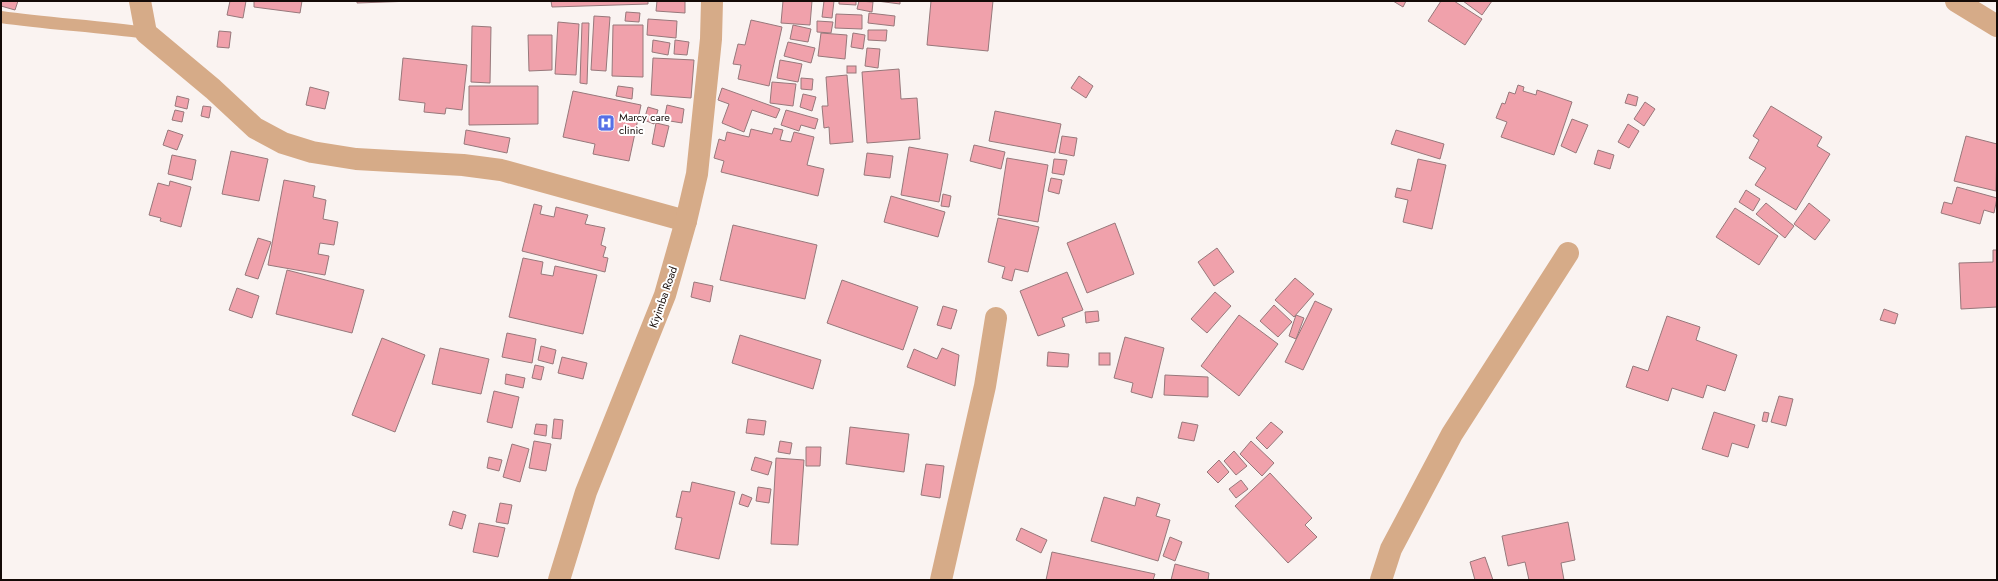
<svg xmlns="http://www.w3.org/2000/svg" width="1998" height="581" font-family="Jost,sans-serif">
<rect width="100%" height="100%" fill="#faf3f1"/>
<!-- building -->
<g fill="#f0a1ab" stroke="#97787b">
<path d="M1 1H18L15 10 1 6Z"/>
<path d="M230 1H246L243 18 227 15Z"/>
<path d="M254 1H302L300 13 254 7Z"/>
<path d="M357 1H413L357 3Z"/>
<path d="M551 1H648V4L552 7Z"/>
<path d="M657 1H685V13L656 11Z"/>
<path d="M783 1H812L810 25 781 23Z"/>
<path d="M824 1H834L832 18 822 17Z"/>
<path d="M839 1H856V5L839 4Z"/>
<path d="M859 1 873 2 872 12 857 9Z"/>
<path d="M877 1H900V4Z"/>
<path d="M931 1H993L988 51 927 45Z"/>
<path d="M1393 1H1406L1403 7Z"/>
<path d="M1441 1H1454L1482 19 1465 45 1428 21Z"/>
<path d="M1463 1H1492L1482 15Z"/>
<path d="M626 12 640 13 639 22 625 21Z"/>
<path d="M869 13 895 16 894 26 868 23Z"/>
<path d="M836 14 862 15V29L835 28Z"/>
<path d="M594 16 610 17 606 71 591 70Z"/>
<path d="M648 19 677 21 676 38 647 35Z"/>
<path d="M751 20 782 27 769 86 738 79 741 65 733 64 738 44 745 45Z"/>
<path d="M817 21 833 22 831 33 817 32Z"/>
<path d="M558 22 579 24 576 75 555 74Z"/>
<path d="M582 23H589L587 84 580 83Z"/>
<path d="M613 25H643V77L612 76Z"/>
<path d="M793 25 811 29 808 42 790 39Z"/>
<path d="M472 26 491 27 490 83 471 82Z"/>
<path d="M868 30H887L886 41 868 40Z"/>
<path d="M219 31 231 32 229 48 217 47Z"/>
<path d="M821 33 847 35 845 59 818 56Z"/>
<path d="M853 33 865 35 863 49 851 47Z"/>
<path d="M528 35H552V70L529 71Z"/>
<path d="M653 40 670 43 668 55 652 52Z"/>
<path d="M675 40 689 42 687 55 674 54Z"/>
<path d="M788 42 815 48 811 63 784 56Z"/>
<path d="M867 48 880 49 878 68 865 66Z"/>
<path d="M403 58 467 65 462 110 446 108 445 114 424 112 425 103 399 100Z"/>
<path d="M653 58 694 60 691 98 651 95Z"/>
<path d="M780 60 802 64 798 82 777 78Z"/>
<rect x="847" y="66" width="9" height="7"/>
<path d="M899 69 901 99 917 98 920 139 867 143 862 72Z"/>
<path d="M847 75 853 142 830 144 829 127 824 128 822 106H828L826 77Z"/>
<path d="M1079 76 1093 86 1086 98 1071 88Z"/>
<path d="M801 78 813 79 812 90 801 89Z"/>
<path d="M772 82 796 84 793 106 770 103Z"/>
<path d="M1518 85 1524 87 1523 91 1536 95 1537 90 1572 102 1554 155 1501 137 1507 122 1496 118 1502 103 1505 104 1509 92 1515 94Z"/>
<path d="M469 86H538V124L469 125Z"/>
<path d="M618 86 633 88 632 99 616 96Z"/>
<path d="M310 87 329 92 325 109 306 105Z"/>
<path d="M722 88 780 109 776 118 752 110 744 132 722 123 729 104 718 100Z"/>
<path d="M573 91 641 105 629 161 593 154 595 144 563 137Z"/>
<path d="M803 94 816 97 812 111 800 107Z"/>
<path d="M1628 94 1638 97 1636 106 1625 103Z"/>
<path d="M177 96 189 99 187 109 175 106Z"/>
<path d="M1645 102 1655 109 1644 126 1634 119Z"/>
<path d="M667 105 684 109 682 123 664 120Z"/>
<path d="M203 106 211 107 209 118 201 116Z"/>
<path d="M1771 106 1822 137 1817 146 1830 154 1796 210 1755 185 1766 168 1749 158 1759 140 1753 136Z"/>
<path d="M648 107 658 110 654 124 644 120Z"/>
<path d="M175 110 184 112 182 122 172 120Z"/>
<path d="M786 110 818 119 815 129 801 125 799 131 781 125Z"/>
<path d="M995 111 1061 124 1055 153 989 141Z"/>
<path d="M1572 119 1588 125 1576 153 1561 146Z"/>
<path d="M656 123 669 126 664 147 652 144Z"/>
<path d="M1628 124 1639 131 1629 148 1618 142Z"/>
<path d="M774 128 783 130 780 140 791 142 794 132 814 137 807 165 824 169 818 196 721 172 724 161 714 158 719 139 725 141 727 132 749 137 751 129 772 134Z"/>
<path d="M168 130 183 135 177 150 163 145Z"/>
<path d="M466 130 510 138 507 153 464 144Z"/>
<path d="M1396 130 1444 144 1440 159 1391 144Z"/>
<path d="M1062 136 1077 138 1074 156 1059 153Z"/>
<path d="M1966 136 1997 144 1996 191 1954 181Z"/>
<path d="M974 145 1005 152 1001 169 970 161Z"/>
<path d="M909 147 948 154 939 202 901 195Z"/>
<path d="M1598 150 1614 155 1610 169 1594 164Z"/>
<path d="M231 151 268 159 259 201 222 194Z"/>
<path d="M867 153 893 156 890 178 864 175Z"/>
<path d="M172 155 196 160 192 180 168 174Z"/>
<path d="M1007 158 1048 165 1038 222 998 215Z"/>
<path d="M1054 159 1067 160 1064 175 1052 173Z"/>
<path d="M1418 159 1446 165 1432 229 1403 222 1408 200 1395 197 1397 188 1411 191Z"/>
<path d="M1051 178 1062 180 1059 194 1048 191Z"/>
<path d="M284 180 315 186 313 197 326 200 323 219 338 222 334 245 320 243 318 254 329 256 325 275 268 265Z"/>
<path d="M170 181 191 187 181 227 160 221 161 218 149 215 158 183 169 186Z"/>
<path d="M1957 187 1997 198 1994 213 1984 210 1980 224 1941 213 1944 202 1952 204Z"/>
<path d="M1746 190 1760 199 1753 211 1739 202Z"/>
<path d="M943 194 951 196 949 207 941 206Z"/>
<path d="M891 196 945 212 938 237 884 222Z"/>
<path d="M1766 203 1794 226 1785 238 1756 214Z"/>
<path d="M1809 203 1830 220 1815 240 1794 224Z"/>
<path d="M534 204 542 206 540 214 554 217 556 207 588 215 585 224 605 228 601 245 606 247 603 257 608 258 605 272 522 251Z"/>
<path d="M1735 208 1778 236 1759 265 1716 237Z"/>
<path d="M998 218 1039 227 1028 272 1015 269 1012 281 1002 278 1005 267 988 262Z"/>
<path d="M1115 223 1134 274 1087 293 1067 243Z"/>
<path d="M733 225 817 245 805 299 720 280Z"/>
<path d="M258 238 271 242 258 279 245 275Z"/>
<path d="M1217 248 1234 272 1214 286 1198 262Z"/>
<path d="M1993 250H1997V307L1961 309 1959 263 1993 262Z"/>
<path d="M523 258 543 262 541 274 553 276 555 266 597 275 583 334 509 317Z"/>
<path d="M287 270 364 290 352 333 276 314Z"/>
<path d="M1067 272 1083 310 1062 318 1065 326 1038 336 1020 291Z"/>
<path d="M1295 278 1314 294 1294 317 1275 300Z"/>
<path d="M842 280 918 307 903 350 827 323Z"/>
<path d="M694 282 713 286 710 302 691 297Z"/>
<path d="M237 288 259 296 252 318 229 310Z"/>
<path d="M1215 292 1231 306 1207 333 1191 319Z"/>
<path d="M1315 301 1332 309 1303 370 1285 362Z"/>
<path d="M1274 305 1292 322 1278 337 1260 321Z"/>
<path d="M943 306 957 310 951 329 937 325Z"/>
<path d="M1884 309 1898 314 1895 324 1880 320Z"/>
<path d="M1098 311 1099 321 1086 323 1085 312Z"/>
<path d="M1239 315 1278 344 1239 396 1201 366Z"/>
<path d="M1296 315 1304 318 1296 339 1289 336Z"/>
<path d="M1667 316 1700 327 1696 340 1737 355 1725 391 1707 385 1703 398 1672 388 1668 401 1626 387 1633 366 1648 371Z"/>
<path d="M507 333 536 339 532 363 502 357Z"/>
<path d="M740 335 821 360 813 389 732 363Z"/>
<path d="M1125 337 1164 348 1152 398 1131 392 1133 383 1114 378Z"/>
<path d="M382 338 425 355 395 432 352 415Z"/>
<path d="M541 346 556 350 553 364 538 360Z"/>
<path d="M440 348 489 359 481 394 432 384Z"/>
<path d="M942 348 959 355 955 386 907 367 914 349 937 359Z"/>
<path d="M1048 352 1069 354 1068 367 1047 366Z"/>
<rect x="1099" y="353" width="11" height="12"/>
<path d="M562 357 587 363 583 379 558 373Z"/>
<path d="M535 365 544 367 541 380 532 378Z"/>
<path d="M506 374 525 378 523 388 505 384Z"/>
<path d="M1165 375 1208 377V397L1164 395Z"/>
<path d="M494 391 519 397 512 428 487 422Z"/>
<path d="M1779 396 1793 399 1786 426 1771 422Z"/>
<path d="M1714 412 1755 425 1748 448 1732 443 1728 457 1702 449Z"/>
<path d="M1764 412 1769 413 1767 422 1762 421Z"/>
<path d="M554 419 563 420 561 439 552 438Z"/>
<path d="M748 419 766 421 764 435 746 433Z"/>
<path d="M1182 422 1198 425 1194 441 1178 438Z"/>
<path d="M1271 422 1283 432 1267 449 1256 438Z"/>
<path d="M536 424 547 425 546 436 534 434Z"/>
<path d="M850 427 909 434 904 472 846 464Z"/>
<path d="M534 441 551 444 546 471 529 468Z"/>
<path d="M780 441 792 443 790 454 778 452Z"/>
<path d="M1251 441 1274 463 1262 476 1240 454Z"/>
<path d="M512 444 529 449 520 482 503 477Z"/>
<path d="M806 447H821L820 466H806Z"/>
<path d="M1234 451 1247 466 1236 475 1224 461Z"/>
<path d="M489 457 502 460 499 471 487 468Z"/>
<path d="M755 457 772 462 768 475 751 470Z"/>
<path d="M776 458 804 460 798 545 771 544Z"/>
<path d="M1219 460 1229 472 1218 483 1207 472Z"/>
<path d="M926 464 944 466 940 498 921 495Z"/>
<path d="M1270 473 1312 518 1305 525 1317 537 1288 563 1235 506Z"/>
<path d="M1241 480 1248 489 1236 498 1229 489Z"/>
<path d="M692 482 735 492 719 559 675 549 682 518 676 517 682 491 690 492Z"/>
<path d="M758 487 771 489 769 503 756 501Z"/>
<path d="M742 494 752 498 748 507 739 504Z"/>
<path d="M1104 497 1135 506 1137 497 1160 504 1156 516 1170 520 1158 561 1091 541Z"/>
<path d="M500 503 512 505 508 524 496 522Z"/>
<path d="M453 511 466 515 462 529 449 525Z"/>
<path d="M1568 522 1575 560 1561 563 1564 580H1529L1525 562 1508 566 1502 536Z"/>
<path d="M479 523 505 528 498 557 473 552Z"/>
<path d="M1021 528 1047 540 1041 553 1016 540Z"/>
<path d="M1170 537 1182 542 1175 561 1163 556Z"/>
<path d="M1052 552 1155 574 1153 580H1046Z"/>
<path d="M1485 557 1493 580H1475L1470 562Z"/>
<path d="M1175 564 1209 573 1208 580H1171Z"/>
</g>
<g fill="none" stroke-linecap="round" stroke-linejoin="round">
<!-- lane -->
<path stroke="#d6ab88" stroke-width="12" d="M1 17C49 24 97 26 146 33"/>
<!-- street -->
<g stroke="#d6ab88" stroke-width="22">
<path d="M140 1 146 33 213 89 255 128 283 143 312 152 356 159 463 165 501 170 686 221"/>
<path d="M1956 1 1997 26"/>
<path d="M559 580 586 492 665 295 686 221 697 174 711 39 712 1"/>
<path d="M941 580 985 386 996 318"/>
<path d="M1381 580 1391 549 1452 434 1568 253"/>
</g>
</g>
<!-- icons -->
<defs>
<g id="hospital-square" transform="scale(0.9)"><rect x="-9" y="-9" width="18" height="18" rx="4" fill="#5770e6" stroke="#fff"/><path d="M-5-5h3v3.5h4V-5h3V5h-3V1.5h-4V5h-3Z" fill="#fff"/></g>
</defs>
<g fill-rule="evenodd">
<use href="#hospital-square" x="606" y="123"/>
</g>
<g text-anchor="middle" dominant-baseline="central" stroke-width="4" stroke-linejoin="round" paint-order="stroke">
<!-- poi labels -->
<g font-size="11" fill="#140a07" stroke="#fff" text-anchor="start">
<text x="619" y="117">Marcy care<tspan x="619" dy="13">clinic</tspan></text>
</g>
<!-- street labels -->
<g font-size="11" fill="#140a07" stroke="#fff">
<text transform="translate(663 297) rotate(-71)">Kiyimba Road</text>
</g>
</g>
<!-- border -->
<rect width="1998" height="581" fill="none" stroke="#140a07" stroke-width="4"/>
</svg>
